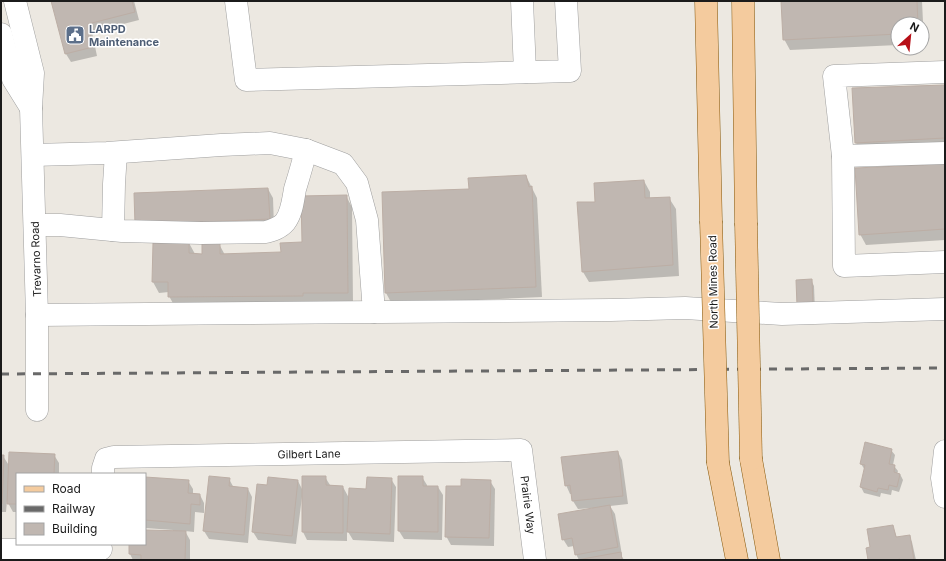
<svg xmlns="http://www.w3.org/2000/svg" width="946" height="561" font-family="Inter,sans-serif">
<rect width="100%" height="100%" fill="#ece8e1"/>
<!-- shadow -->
<g fill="#0003">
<path d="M52 1H134L139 20 92 32 97 56 71 62 66 54Z"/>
<path d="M782 1H922L924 43H922V24H898V45L790 50 784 39Z"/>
<path d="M945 86V149L863 154 856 143 853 89Z"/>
<path d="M945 165V240L866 245 860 234Z"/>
<path d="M526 176 537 198 542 297 392 304 386 293 470 190Z"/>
<path d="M644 181 650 192V199L669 198 676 209 679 276 589 282 583 272 596 203Z"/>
<path d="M268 189 273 198 274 227 141 233Z"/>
<path d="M346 196 352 207 353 304 175 307 169 296V292L159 293 153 282 154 244 189 243 195 254 203 255 219 244 225 255 282 253 303 243Z"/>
<path d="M811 280 814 286 815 311H802Z"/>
<path d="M891 450 895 455 893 465 894 466 898 471 897 474H900L903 480 899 492 892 490 891 495 881 493 880 497 864 493 861 487 865 470 861 464Z"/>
<path d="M618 452 622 460 628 504 610 506 615 514 622 555H621L624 560H579L576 554 574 546 568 547 563 539 592 509V508L578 509 573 501 572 494H570L566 485Z"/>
<path d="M54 455 59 463V474H17V512H13L7 501 6 512H1V456H3L10 467Z"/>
<path d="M325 477 330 485 343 487 349 498 391 479 396 487 394 542 353 540 347 530V541L307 540 303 532V497H302L296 544 258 540 253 532 268 486 298 481 303 491Z"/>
<path d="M399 477H422L427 485V487H438L443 495 442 540 404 539 399 531Z"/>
<path d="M145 478 188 481 193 489V495H200L204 503V513L195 512 194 532 185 531 190 540V560H133L130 554V544H145V531L173 532V530L145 528Z"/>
<path d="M229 479 234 488 248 489 252 497 248 543 209 539 204 531Z"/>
<path d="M490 481 495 489 494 546 451 545 446 536 462 487Z"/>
<path d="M892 526 895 532 897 538 909 536 912 542 916 560H869Z"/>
</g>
<!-- building -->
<g fill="#c0b7b1" stroke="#bcaea5">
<path d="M51 1H132L135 12 88 24 93 47 65 54Z"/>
<path d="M781 1H917L918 24H898V34L783 40Z"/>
<path d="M945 85V138L855 143 852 88Z"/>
<path d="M945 164V229L859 235 855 168Z"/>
<path d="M526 175 529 187 532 186 536 287 385 293 382 192 469 189 468 178Z"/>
<path d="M644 180 645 198 670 197 673 265 582 272 577 202H595L594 183Z"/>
<path d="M268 188 270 219 135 225 134 193Z"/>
<path d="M347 195 348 293H303V296L168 297V282H152L153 243 189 242V253L202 254V244L220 243V254L281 252 280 243 302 242 301 196Z"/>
<path d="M812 279 813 306H797L796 280Z"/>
<path d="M865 442 892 449 889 464 895 465 894 472 900 474 897 487 889 485 888 490 878 488 877 492 860 487 865 465 860 464Z"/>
<path d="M618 451 623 496 572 501 570 485 565 486 561 457Z"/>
<path d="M9 452 55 454 54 474H17V504H7Z"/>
<path d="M1 455H4L2 504H1Z"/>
<path d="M209 476 230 478 229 486 248 488 244 535 203 531Z"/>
<path d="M302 476H326V485L343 486V533L302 532Z"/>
<path d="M398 476H423V486H438V532L398 531Z"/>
<path d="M145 477 189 480 188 493 200 494V505L191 504 190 524 145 520Z"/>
<path d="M268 477 298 480 292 536 252 532 257 484 267 485Z"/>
<path d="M367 477 392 478 390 534 347 532 349 488 366 489Z"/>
<path d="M461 479 491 480 489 538 445 537 446 486H461Z"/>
<path d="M610 505 618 547 575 555 572 538 562 540 558 514Z"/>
<path d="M893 525 896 537 910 535 914 560H900V559L895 560H868L866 548 870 547 867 529Z"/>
<path d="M145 530 186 531 185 560H141V555L129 554V544H145Z"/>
<path d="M621 552 622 560H577Z"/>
</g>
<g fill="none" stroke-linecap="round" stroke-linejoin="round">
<!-- minor casing -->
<g stroke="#9f9f9f" stroke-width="23">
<g id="minor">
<path d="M15 1 33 73 31 108 37 315V410"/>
<path d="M236 1 246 80 570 71 566 1"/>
<path d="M522 1 525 72"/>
<path d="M1 34 13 79 31 108"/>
<path d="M945 72 834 76 843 156 844 266 945 262"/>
<path d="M33 155 107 153 221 145 270 143 306 150 343 164 357 183 367 220 374 312"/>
<path d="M843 156 945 153"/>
<path d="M35 225H60L122 231 201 233 266 232C273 230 280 228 285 222 292 213 293 200 295 189 299 176 303 163 306 150"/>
<path d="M113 230 114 184 116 153"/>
<path d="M37 315 611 310 685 308 782 314 945 309"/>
<path d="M945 451 942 478 945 497"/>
<path d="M103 474V468L106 459 114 457 521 450 535 560"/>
<path d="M1 550 101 549"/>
</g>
</g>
<!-- major casing -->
<g stroke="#87580b" stroke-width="23">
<g id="major">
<path d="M706 1 711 221"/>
<path d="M743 1 746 223"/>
<path d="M751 459 769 560"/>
<path d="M718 463 737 560"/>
</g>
</g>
<!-- minor -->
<use href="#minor" stroke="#fff" stroke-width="22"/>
<!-- major -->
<use href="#major" stroke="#f4cb9e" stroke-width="22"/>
<!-- rail -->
<path stroke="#696969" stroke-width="3" stroke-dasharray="8 8" stroke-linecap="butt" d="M1 374 945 368"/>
<!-- major-bridge casing -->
<g stroke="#87580b" stroke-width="23" stroke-linecap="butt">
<g id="major-bridge">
<path d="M711 221 718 463"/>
<path d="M746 223 751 459"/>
</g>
</g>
<!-- major-bridge -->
<use href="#major-bridge" stroke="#f4cb9e" stroke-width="22"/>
</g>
<!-- icons -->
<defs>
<g id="civic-square" transform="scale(1)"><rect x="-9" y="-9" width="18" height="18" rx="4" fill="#5c6f8a" stroke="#fff"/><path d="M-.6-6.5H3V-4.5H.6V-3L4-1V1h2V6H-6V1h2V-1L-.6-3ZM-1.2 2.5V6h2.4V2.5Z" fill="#fff"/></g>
</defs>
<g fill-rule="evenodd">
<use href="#civic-square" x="75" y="35"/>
</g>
<g text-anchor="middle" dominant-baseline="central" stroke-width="3" stroke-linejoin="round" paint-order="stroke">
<!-- service labels -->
<g font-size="11" font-weight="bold" fill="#4e5e75" stroke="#fff" text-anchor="start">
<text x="89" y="29">LARPD<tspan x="89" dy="13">Maintenance</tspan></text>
</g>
<!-- street labels -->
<g font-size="11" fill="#1b1b1b" stroke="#fff">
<text transform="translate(36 259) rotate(-92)">Trevarno Road</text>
<text transform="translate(713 282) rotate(-91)">North Mines Road</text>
<text transform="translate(309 454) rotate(-1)">Gilbert Lane</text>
<text transform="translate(528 505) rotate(83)">Prairie Way</text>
</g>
</g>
<!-- border -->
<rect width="946" height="561" fill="none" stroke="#1b1b1b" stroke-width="4"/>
<!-- legend -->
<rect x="16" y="473" width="130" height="72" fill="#ffffff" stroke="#a4a4a4"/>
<rect x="24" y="486" width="20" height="6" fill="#f4cb9e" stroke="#a4a4a4"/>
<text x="52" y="493" font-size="12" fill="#1b1b1b">Road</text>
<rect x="24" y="506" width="20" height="6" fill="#696969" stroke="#a4a4a4"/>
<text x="52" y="513" font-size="12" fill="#1b1b1b">Railway</text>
<rect x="24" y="523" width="20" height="12" fill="#c0b7b1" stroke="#a4a4a4"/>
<text x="52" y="533" font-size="12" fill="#1b1b1b">Building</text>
<!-- north arrow -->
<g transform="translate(910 36) rotate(27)"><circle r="19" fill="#ffffff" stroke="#a4a4a4"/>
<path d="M0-3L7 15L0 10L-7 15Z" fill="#b70f17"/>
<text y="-6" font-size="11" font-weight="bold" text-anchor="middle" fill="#1b1b1b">N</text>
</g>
</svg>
